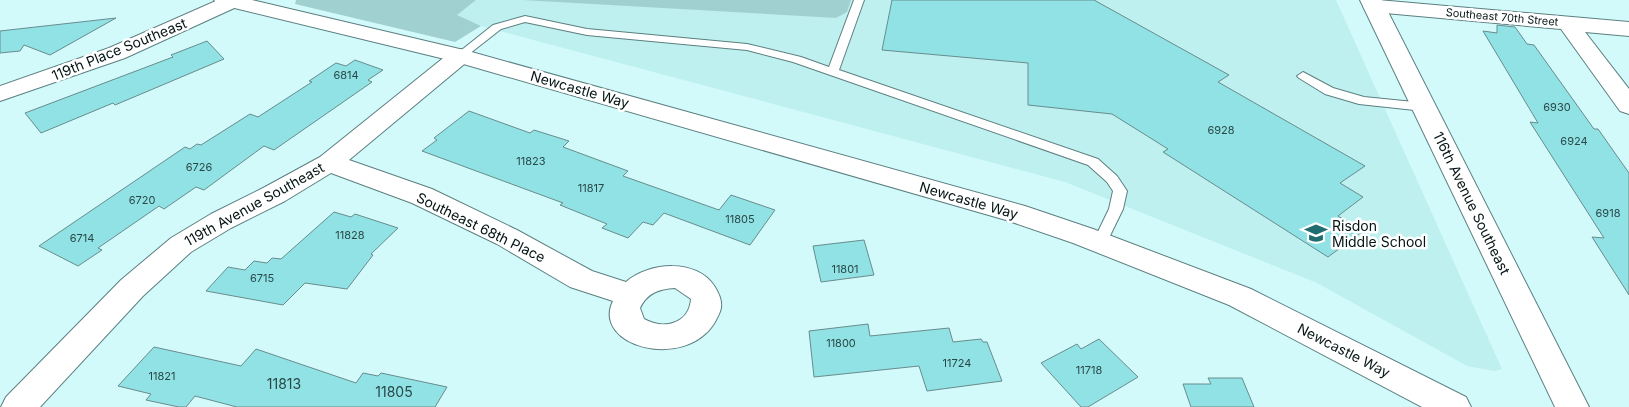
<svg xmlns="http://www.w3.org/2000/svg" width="1629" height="407" font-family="Inter,sans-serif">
<rect width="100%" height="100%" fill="#d3fafb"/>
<!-- built -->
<path fill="#bff0f0" d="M476 0H1336L1502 369 1494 371 1467 366 1317 283 1065 182 481 26 456 15Z"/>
<!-- green -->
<g fill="#a1d0d1">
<path d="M296 0H476L457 15 481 26 455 42 295 4Z"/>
<path d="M522 0H851L847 12 836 18Z"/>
</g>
<!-- building -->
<g fill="#91e2e4" stroke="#688c8d">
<path d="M892 0H1094L1229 75 1218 82 1365 166 1340 183 1363 197 1338 216 1363 231 1328 257 1163 152 1168 149 1112 114 1028 105V63L882 50Z"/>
<path d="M116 18 50 55 24 45 20 51 0 53V31Z"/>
<path d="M1497 25 1515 27 1527 44 1534 45 1594 129H1598L1629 173V295L1592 237 1604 238 1530 122 1538 123 1483 31 1497 33Z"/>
<path d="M207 41 224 59 115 105 113 103 41 133 25 113 173 57 171 55Z"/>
<path d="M355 60 383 70 368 80 372 82 274 150 264 146 204 190 196 187 164 209 159 206 98 248 102 250 78 266 39 246 185 147 190 149 197 144 201 145 250 114 258 117 312 82 309 81 336 63 346 66Z"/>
<path d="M469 111 530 133 534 130 569 141 563 147 628 171 623 176 719 210 731 195 775 210 750 245 664 213 653 225 643 222 628 238 602 228 607 224 560 205 563 203 422 151 437 140 434 138Z"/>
<path d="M334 212 351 217 355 214 398 228 371 254 373 255 347 289 305 283 283 305 206 291 228 267 245 270 254 261 267 263 272 258 281 259Z"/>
<path d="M864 240 874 275 821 282 813 246Z"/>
<path d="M868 324 870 336 949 328 953 342 981 339 983 342H987L1002 381 927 391 919 366 814 377 809 331Z"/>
<path d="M1099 339 1138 377 1088 407H1081L1041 363 1077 344 1081 349Z"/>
<path d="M154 347 241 366 256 349 356 383 363 373 378 376 381 373 447 387 435 407H237L195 396 186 407H179L146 400 151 394 118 386Z"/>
<path d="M1208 378H1242L1254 407H1191L1183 384H1211Z"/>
</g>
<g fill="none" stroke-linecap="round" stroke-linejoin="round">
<!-- service casing -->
<g stroke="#5c7f80" stroke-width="2">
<g id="service">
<path d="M854 0H864L839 70 1098 159 1117 176 1127 191 1123 209 1105 246 1100 247 1095 246 1093 242 1109 209 1113 191 1107 182 1088 165 793 62 747 50 587 35 525 22 501 29 464 58 460 59 454 56 493 25 525 16 587 29 747 44 801 57 829 67Z"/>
<path d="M1303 72 1333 88 1364 97 1424 103 1430 107 1424 111 1359 104 1325 94 1299 78 1297 76Z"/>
</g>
</g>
<!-- minor casing -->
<g stroke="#5c7f80" stroke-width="2">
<g id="minor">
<path d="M218 0H247L243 4 125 58 0 101V86L109 48Z"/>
<path d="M1378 0 1629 22V36L1585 32 1629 89V114L1620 111 1561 29 1374 12 1366 11 1363 6 1366 1Z"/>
<path d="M460 49 468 51 471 56 468 61 349 160 432 189 517 230 592 271 626 282C649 262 697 258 715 287 719 294 722 300 721 308 720 313 717 318 715 322 685 372 591 346 613 301L570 287 497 244 412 203 331 173 285 201 231 228 191 252 143 296 40 407H1L6 397 121 280 171 238 211 214 265 187 320 157 452 51ZM675 288 691 299C689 324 664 330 644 319L640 308C647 293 659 289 675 288Z"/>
</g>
</g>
<!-- tertiary casing -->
<g stroke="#5c7f80" stroke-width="2">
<path id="tertiary" d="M1360 0H1382L1589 407H1555Z"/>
</g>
<!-- secondary casing -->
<g stroke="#5c7f80" stroke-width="2">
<path id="secondary" d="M214 0H252L468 51 1025 206 1093 229 1251 289 1466 397 1471 407H1422L1229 305 1073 243 1006 220 453 61 218 4Z"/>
</g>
<!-- service -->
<use href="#service" fill="#fff" fill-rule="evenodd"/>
<!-- minor -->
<use href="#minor" fill="#fff" fill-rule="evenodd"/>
<!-- tertiary -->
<use href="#tertiary" fill="#fff" fill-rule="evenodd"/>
<!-- secondary -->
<use href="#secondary" fill="#fff" fill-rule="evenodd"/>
</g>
<!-- icons -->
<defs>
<g id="school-bare" transform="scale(1.725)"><path d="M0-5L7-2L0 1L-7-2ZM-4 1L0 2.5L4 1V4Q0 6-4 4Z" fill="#206c6e" stroke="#fff" stroke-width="2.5" paint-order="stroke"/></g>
</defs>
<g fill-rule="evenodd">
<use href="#school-bare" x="1316" y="233"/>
</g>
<g text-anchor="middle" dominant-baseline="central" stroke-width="5" stroke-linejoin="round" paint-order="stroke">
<!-- far-street labels -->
<g font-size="11" fill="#061414" stroke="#fff">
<text transform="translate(1502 17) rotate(5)">Southeast 70th Street</text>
</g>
<!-- number labels -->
<g font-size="11" fill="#294848">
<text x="346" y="75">6814</text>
<text x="1557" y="107">6930</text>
<text x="1221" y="130">6928</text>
<text x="1574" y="141">6924</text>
<text x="531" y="161">11823</text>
<text x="199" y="167">6726</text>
<text x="591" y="188">11817</text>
<text x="142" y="200">6720</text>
<text x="1608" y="213">6918</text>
<text x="740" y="219">11805</text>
<text x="350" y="235">11828</text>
<text x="82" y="238">6714</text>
<text x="845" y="269">11801</text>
<text x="262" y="278">6715</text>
<text x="841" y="343">11800</text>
<text x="957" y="363">11724</text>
<text x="1089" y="370">11718</text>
<text x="162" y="376">11821</text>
</g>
<!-- street labels -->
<g font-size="14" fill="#061414" stroke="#fff">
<text transform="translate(119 49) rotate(-22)">119th Place Southeast</text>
<text transform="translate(580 89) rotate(16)">Newcastle Way</text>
<text transform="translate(969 200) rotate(16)">Newcastle Way</text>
<text transform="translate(1472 203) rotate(64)">116th Avenue Southeast</text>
<text transform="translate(254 204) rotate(-29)">119th Avenue Southeast</text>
<text transform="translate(481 227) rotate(26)">Southeast 68th Place</text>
<text transform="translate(1344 350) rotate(27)">Newcastle Way</text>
</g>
<!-- poi labels -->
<g font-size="14" fill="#061414" stroke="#fff" text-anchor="start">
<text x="1332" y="225">Risdon<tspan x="1332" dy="16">Middle School</tspan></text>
</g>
<!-- near-number labels -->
<g font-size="14" fill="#294848">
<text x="284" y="383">11813</text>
<text x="394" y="391">11805</text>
</g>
</g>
</svg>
